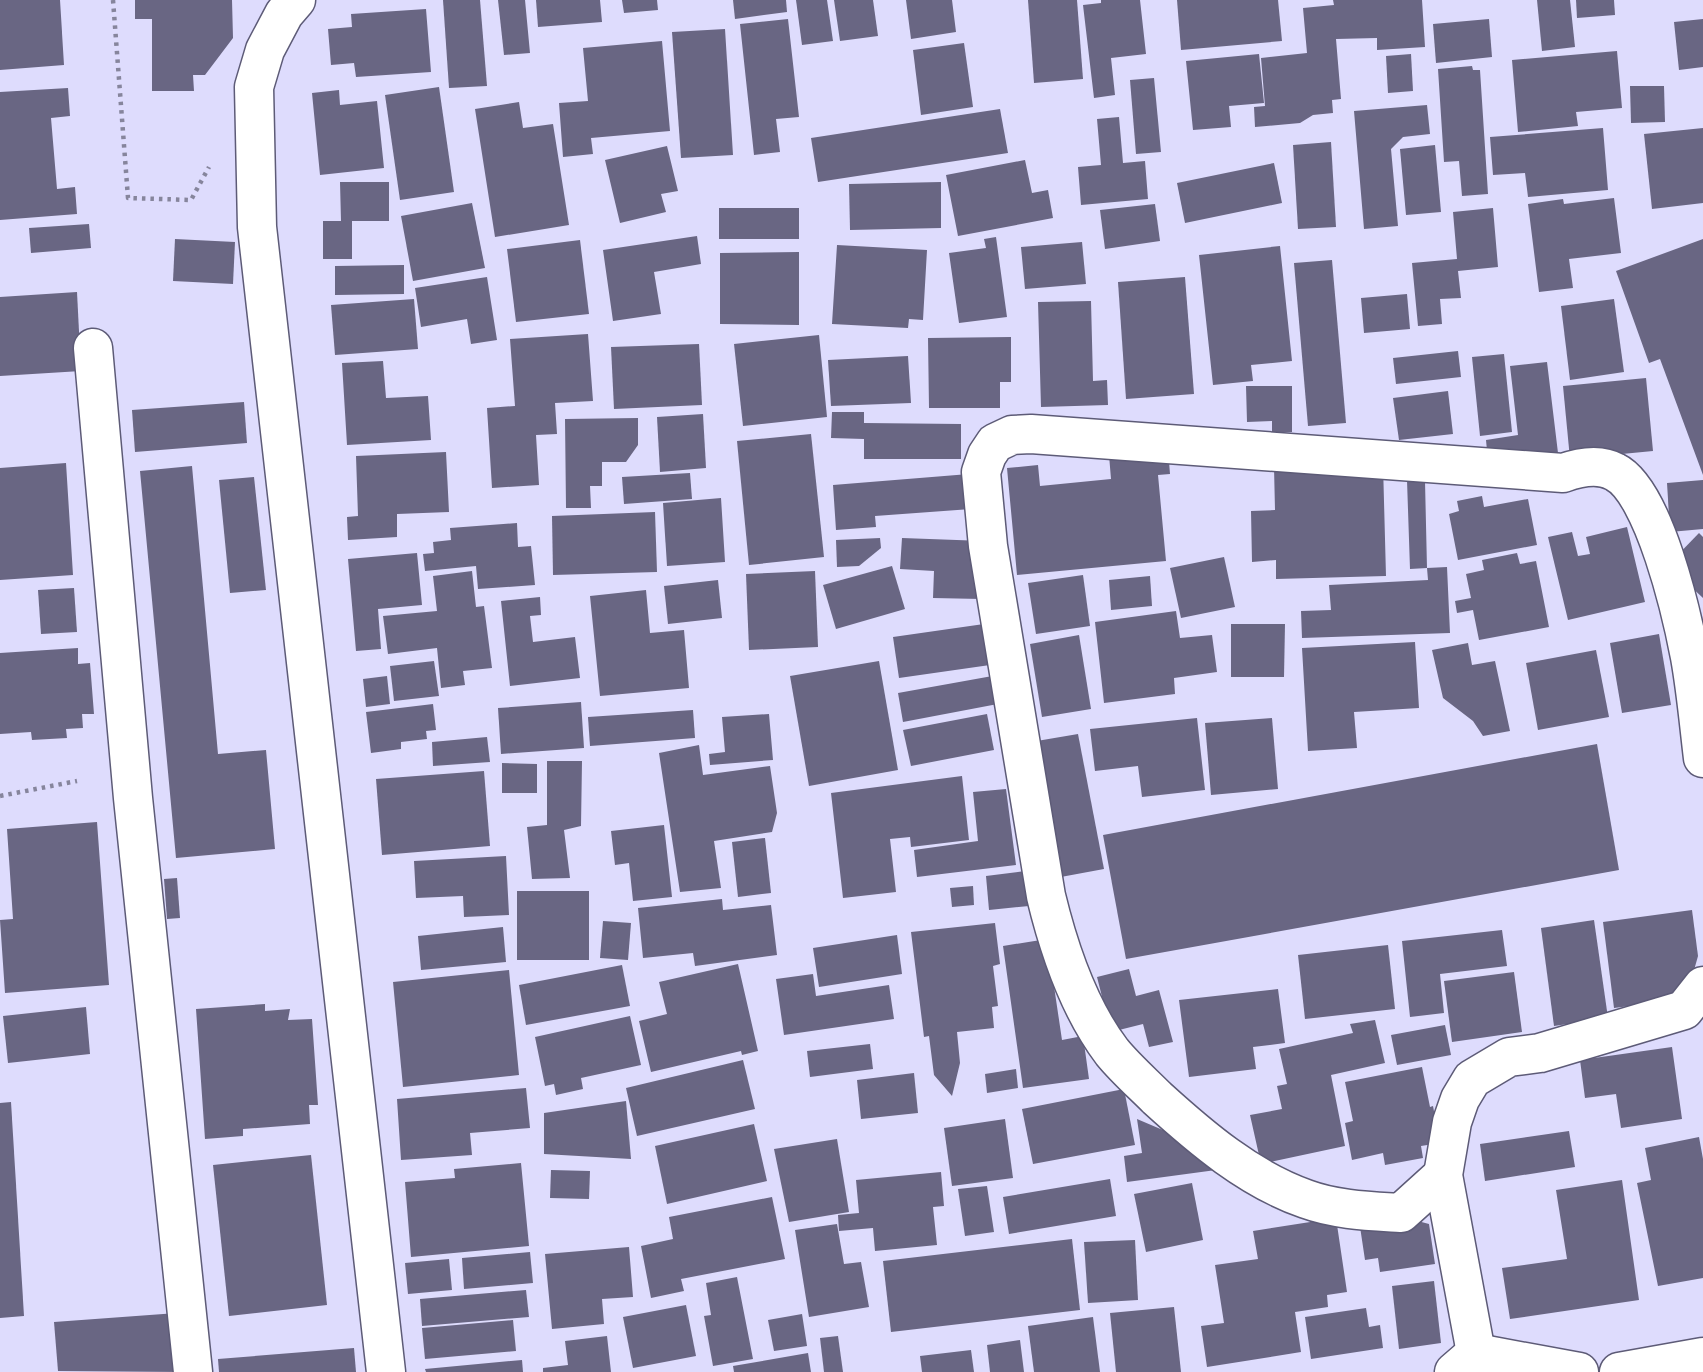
<svg xmlns="http://www.w3.org/2000/svg" width="1703" height="1372" font-family="'Source Serif 4',serif">
<rect width="100%" height="100%" fill="#dedcfd"/>
<!-- building -->
<g fill="#696683">
<path d="M0 0H60L64 65 0 70Z"/>
<path d="M135 0H232L233 38 205 75H193L194 91H152V19H135Z"/>
<path d="M443 0H480L487 86 449 88Z"/>
<path d="M498 0H525L530 53 504 55Z"/>
<path d="M536 0H600L602 22 538 27Z"/>
<path d="M622 0H657L658 10 624 13Z"/>
<path d="M733 0H786L787 12 735 19Z"/>
<path d="M796 0H827L833 41 802 45Z"/>
<path d="M834 0H873L878 36 840 41Z"/>
<path d="M906 0H952L956 32 911 39Z"/>
<path d="M1028 0H1077L1083 79 1034 83Z"/>
<path d="M1101 0H1140L1146 54 1111 58 1115 95 1094 98 1083 5 1101 3Z"/>
<path d="M1177 0H1278L1282 41 1181 50Z"/>
<path d="M1333 0H1422L1425 47 1377 50V38L1336 39 1341 99 1332 100 1333 113 1313 115 1300 123 1255 127 1254 107 1265 106 1261 58 1307 53 1303 8 1334 5Z"/>
<path d="M1537 0H1570L1575 47 1542 51Z"/>
<path d="M1576 0H1614L1615 15 1577 18Z"/>
<path d="M426 9 431 72 356 77 354 63 331 65 328 29 352 27 351 14Z"/>
<path d="M788 19 799 117 776 119 780 152 754 155 740 24Z"/>
<path d="M1489 19 1492 57 1436 63 1433 24Z"/>
<path d="M1703 19V67L1679 70 1674 22Z"/>
<path d="M725 29 733 155 681 158 672 32Z"/>
<path d="M662 41 670 131 591 138 593 154 563 157 559 103 588 101 583 48Z"/>
<path d="M964 43 973 107 921 115 913 50Z"/>
<path d="M1617 51 1622 108 1576 112 1578 126 1518 132 1512 60Z"/>
<path d="M1259 54 1264 103 1229 106 1231 127 1193 130 1186 61Z"/>
<path d="M1411 54 1413 91 1388 93 1386 56Z"/>
<path d="M1472 66 1473 70H1480L1488 194 1462 196 1459 161 1444 162 1438 69Z"/>
<path d="M1154 78 1161 152 1136 154 1130 80Z"/>
<path d="M1630 86H1664L1665 122 1631 123Z"/>
<path d="M439 87 454 192 400 200 385 95Z"/>
<path d="M68 88 70 116 51 118 57 189 75 187 77 214 0 220V92Z"/>
<path d="M339 90 340 105 377 101 384 168 320 175 312 93Z"/>
<path d="M519 102 523 128 553 124 569 225 495 237 475 109Z"/>
<path d="M1427 105 1430 134 1403 137 1391 149 1398 226 1364 229 1354 111Z"/>
<path d="M1000 109 1008 153 818 182 811 138Z"/>
<path d="M1119 117 1123 163 1145 161 1148 199 1081 205 1078 167 1101 165 1097 119Z"/>
<path d="M1603 128 1608 190 1528 197 1525 173 1493 175 1490 137Z"/>
<path d="M1703 128V203L1652 209 1644 134Z"/>
<path d="M1331 142 1336 227 1298 229 1293 145Z"/>
<path d="M1435 145 1441 212 1406 215 1400 149Z"/>
<path d="M667 146 678 191 661 194 666 212 620 223 605 160Z"/>
<path d="M1025 160 1032 193 1048 190 1053 218 958 236 946 175Z"/>
<path d="M1274 163 1282 203 1185 223 1177 183Z"/>
<path d="M340 182H389V221H352V259H323V221H341Z"/>
<path d="M941 182V228L850 230 849 184Z"/>
<path d="M1614 198 1621 253 1569 259 1573 288 1539 292 1528 204 1563 199 1564 204Z"/>
<path d="M472 203 485 268 413 281 401 216Z"/>
<path d="M1155 204 1160 241 1105 249 1100 210Z"/>
<rect x="719" y="208" width="80" height="31"/>
<path d="M1493 208 1498 267 1458 271 1461 298 1440 299 1442 324 1418 326 1412 263 1457 259 1453 212Z"/>
<path d="M89 224 91 248 31 253 29 228Z"/>
<path d="M697 236 701 264 654 272 661 314 613 321 603 250Z"/>
<path d="M996 237 1007 317 959 323 949 253 986 248 984 239Z"/>
<path d="M175 239 235 242 233 284 173 281Z"/>
<path d="M1703 239V475L1660 359 1649 363 1616 271Z"/>
<path d="M580 240 589 314 516 322 507 249Z"/>
<path d="M1082 242 1086 284 1025 289 1021 247Z"/>
<path d="M837 245 927 250 923 320 909 319 908 328 832 324Z"/>
<path d="M1280 246 1292 361 1251 365 1253 381 1213 385 1199 255Z"/>
<path d="M799 252V325L720 324V253Z"/>
<path d="M1332 260 1346 423 1308 426 1294 263Z"/>
<path d="M404 265V294L335 295V266Z"/>
<path d="M487 277 497 340 471 344 467 319 421 327 415 288Z"/>
<path d="M1185 277 1194 394 1126 399 1118 282Z"/>
<path d="M77 292 81 371 0 376V297Z"/>
<path d="M1407 294 1410 329 1364 333 1361 298Z"/>
<path d="M414 299 418 349 335 355 331 305Z"/>
<path d="M1614 299 1624 372 1570 380 1561 306Z"/>
<path d="M1091 301 1093 381 1107 380 1108 405 1041 407 1038 302Z"/>
<path d="M588 334 593 401 555 403 557 434 536 435 539 485 492 488 487 408 515 406 510 339Z"/>
<path d="M819 335 827 417 743 426 734 344Z"/>
<path d="M1011 337V382H1000V408H929L928 338Z"/>
<path d="M699 344 702 405 614 409 611 347Z"/>
<path d="M1458 351 1461 377 1396 384 1393 358Z"/>
<path d="M1504 354 1512 432 1480 436 1472 357Z"/>
<path d="M908 356 911 403 831 406 828 360Z"/>
<path d="M383 361 386 398 428 396 431 440 347 445 342 363Z"/>
<path d="M1547 362 1558 453 1488 461 1486 440 1518 435 1510 366Z"/>
<path d="M1646 378 1653 451 1570 459 1563 386Z"/>
<path d="M1246 386H1292V432L1272 433V421L1247 422Z"/>
<path d="M1448 391 1453 434 1399 440 1393 398Z"/>
<path d="M244 402 247 443 135 452 132 410Z"/>
<path d="M832 412H864V423L961 424V459H864V439L831 438Z"/>
<path d="M703 414 706 468 660 472 657 417Z"/>
<path d="M638 418V445L626 462H602V486H590L591 508H566L565 419Z"/>
<path d="M811 434 824 557 749 565 737 441Z"/>
<path d="M1168 449 1170 474 1158 475 1166 561 1017 575 1007 468 1038 465 1040 486 1111 479 1109 455Z"/>
<path d="M446 452 449 512 397 514V537L348 540 347 517 358 516 356 456Z"/>
<path d="M66 463 73 575 0 580V468Z"/>
<path d="M1383 464 1386 576 1276 579V560L1252 562 1251 511 1275 510 1274 467Z"/>
<path d="M192 466 218 754 266 750 275 849 176 858 140 471Z"/>
<path d="M690 473 692 499 624 504 622 477Z"/>
<path d="M969 474 971 509 875 516 876 527 836 530 833 485Z"/>
<path d="M254 477 266 590 230 593 219 480Z"/>
<path d="M1407 480 1425 481 1427 568 1447 567 1450 633 1302 638 1301 611 1331 610 1329 585 1428 580 1427 568 1410 569Z"/>
<path d="M1703 480V529L1670 532 1667 483Z"/>
<path d="M1482 496 1484 507 1528 499 1537 545 1458 560 1449 514 1459 511 1457 501Z"/>
<path d="M721 498 725 562 667 566 663 503Z"/>
<path d="M655 512 657 572 553 575 552 516Z"/>
<path d="M517 523 518 547 531 546 535 585 478 589 476 566 425 571 423 554 434 553 433 542 451 540 450 528Z"/>
<path d="M1627 527 1645 602 1568 620 1548 537 1572 532 1578 556 1590 554 1586 537Z"/>
<path d="M1699 533 1703 537V598L1668 565Z"/>
<path d="M880 538 881 548 859 566 837 567 836 540Z"/>
<path d="M902 538 984 541 981 599 933 598 934 571 900 569Z"/>
<path d="M417 553 422 605 378 609 381 649 356 651 348 559Z"/>
<path d="M1517 553 1520 564 1536 561 1549 627 1479 640 1473 610 1457 613 1455 601 1471 598 1466 574 1484 570 1482 560Z"/>
<path d="M1224 557 1235 607 1181 618 1170 568Z"/>
<path d="M892 566 905 609 836 629 823 585Z"/>
<path d="M472 571 476 607 484 606 492 668 463 671 465 685 441 688 437 648 388 654 383 616 437 611 433 576Z"/>
<path d="M815 571 818 647 749 650 746 574Z"/>
<path d="M1083 575 1090 626 1036 634 1028 583Z"/>
<path d="M1150 576 1152 606 1111 610 1109 580Z"/>
<path d="M718 580 722 618 668 624 664 586Z"/>
<path d="M74 588 77 632 41 634 38 590Z"/>
<path d="M646 590 650 633 684 630 689 688 600 696 590 596Z"/>
<path d="M540 597 541 615 530 616 533 642 575 637 580 678 510 686 501 601Z"/>
<path d="M1176 611 1180 638 1212 635 1217 672 1174 678 1175 694 1104 703 1095 622Z"/>
<path d="M998 622 1004 663 899 678 893 637Z"/>
<path d="M1231 624H1285L1284 677H1231Z"/>
<path d="M1659 634 1671 705 1622 713 1610 643Z"/>
<path d="M1079 635 1091 709 1042 717 1030 644Z"/>
<path d="M1415 642 1419 708 1354 712 1357 748 1308 751 1302 648Z"/>
<path d="M1468 643 1472 665 1495 661 1510 731 1483 736 1473 721 1443 698 1432 650Z"/>
<path d="M78 648V664L90 663 94 714H82L83 728 66 729 67 738 32 740 31 732 0 734V653Z"/>
<path d="M1596 650 1609 717 1538 730 1526 663Z"/>
<path d="M434 661 439 696 394 701 390 666Z"/>
<path d="M879 661 898 770 809 786 790 676Z"/>
<path d="M998 675 1003 703 903 722 898 693Z"/>
<path d="M387 676 390 704 366 707 363 679Z"/>
<path d="M581 702 584 748 501 754 498 708Z"/>
<path d="M433 704 436 730 426 731 427 739 401 742V749L371 753 366 712Z"/>
<path d="M693 710 695 738 590 746 588 717Z"/>
<path d="M769 714 773 760 710 765 709 754 725 752 722 717Z"/>
<path d="M987 714 994 750 911 766 903 730Z"/>
<path d="M1197 718 1205 790 1142 797 1138 766 1095 771 1090 729Z"/>
<path d="M1272 718 1278 789 1211 795 1205 723Z"/>
<path d="M1078 734 1104 869 1050 879 1025 743Z"/>
<path d="M487 737 490 762 433 766 432 742Z"/>
<path d="M1597 744 1619 870 1126 959 1103 835Z"/>
<path d="M699 745 703 775 770 766 777 813 772 832 714 841 721 888 680 892 659 753Z"/>
<path d="M547 761H582L581 826 564 830 570 878 532 879 527 827 547 825Z"/>
<path d="M502 763 537 764V793H502Z"/>
<path d="M484 771 490 846 382 855 376 779Z"/>
<path d="M962 776 969 840 911 847 910 837 890 839 896 892 843 898 831 793Z"/>
<path d="M1006 789 1016 865 917 877 914 850 978 841 973 792Z"/>
<path d="M97 822 109 985 5 993 0 920 13 919 7 829Z"/>
<path d="M664 825 672 897 633 901 629 863 615 865 611 831Z"/>
<path d="M765 838 771 893 738 897 732 842Z"/>
<path d="M506 856 509 915 464 917 463 896 416 898 414 861Z"/>
<path d="M1025 871 1029 906 989 910 986 876Z"/>
<path d="M177 878 180 918 167 919 164 879Z"/>
<path d="M973 886 974 905 952 907 950 888Z"/>
<rect x="517" y="891" width="72" height="69"/>
<path d="M722 899 723 910 771 905 777 955 695 966 693 953 643 958 638 908Z"/>
<path d="M1692 910 1698 956 1689 988 1676 1000 1614 1008 1603 922Z"/>
<path d="M1594 920 1608 1018 1554 1026 1541 928Z"/>
<path d="M603 921 631 923 628 960 600 958Z"/>
<path d="M995 923 1000 964 993 966 998 1006 992 1007 994 1028 957 1032 960 1063 952 1096 934 1075 929 1036 924 1037 911 932Z"/>
<path d="M503 927 506 962 421 970 418 936Z"/>
<path d="M1502 930 1507 966 1440 974 1444 1013 1410 1017 1402 941Z"/>
<path d="M897 935 902 974 819 987 813 948Z"/>
<path d="M1047 939 1062 1040 1083 1036 1089 1079 1023 1088 1003 946Z"/>
<path d="M1388 945 1395 1009 1305 1019 1298 955Z"/>
<path d="M738 964 758 1051 742 1055 741 1051 651 1072 639 1021 667 1014 659 982Z"/>
<path d="M622 965 630 1006 526 1025 519 985Z"/>
<path d="M1129 969 1136 996 1159 990 1173 1042 1149 1047 1143 1024 1111 1032 1097 977Z"/>
<path d="M509 970 519 1075 403 1087 393 982Z"/>
<path d="M1514 972 1522 1032 1452 1042 1444 981Z"/>
<path d="M813 974 816 996 889 985 894 1019 784 1035 776 979Z"/>
<path d="M1278 989 1285 1043 1253 1047 1256 1069 1189 1077 1179 1000Z"/>
<path d="M265 1004V1011L290 1009 288 1020 312 1019 318 1105H309L310 1124 243 1129V1136L205 1139 196 1009Z"/>
<path d="M86 1007 90 1054 8 1063 3 1016Z"/>
<path d="M630 1016 641 1065 581 1078 583 1089 556 1095 554 1084 545 1086 535 1037Z"/>
<path d="M1375 1020 1385 1063 1331 1075 1345 1146 1261 1164 1250 1115 1282 1109 1277 1086 1287 1084 1279 1049 1353 1033 1350 1024Z"/>
<path d="M1445 1025 1451 1055 1397 1065 1391 1035Z"/>
<path d="M870 1044 873 1069 810 1077 807 1051Z"/>
<path d="M1672 1047 1682 1119 1621 1128 1616 1094 1585 1098 1580 1060Z"/>
<path d="M743 1060 755 1109 637 1136 626 1088Z"/>
<path d="M1422 1067 1430 1107 1433 1106 1440 1143 1421 1146 1423 1158 1385 1165 1383 1153 1352 1160 1345 1123 1353 1121 1345 1082Z"/>
<path d="M1016 1069 1018 1088 987 1093 985 1074Z"/>
<path d="M914 1073 918 1113 861 1119 857 1080Z"/>
<path d="M526 1088 530 1128 470 1133 472 1155 401 1160 397 1099Z"/>
<path d="M1124 1089 1135 1145 1033 1164 1022 1109Z"/>
<path d="M626 1101 631 1159 544 1154V1113Z"/>
<path d="M11 1102 24 1316 0 1318V1103Z"/>
<path d="M1005 1119 1013 1178 952 1186 944 1128Z"/>
<path d="M1137 1119 1184 1139 1216 1170 1127 1182 1124 1156 1142 1153Z"/>
<path d="M754 1124 767 1181 667 1204 655 1146Z"/>
<path d="M1569 1131 1575 1167 1485 1181 1480 1144Z"/>
<path d="M1699 1137 1703 1159V1278L1658 1286 1637 1183 1651 1180 1645 1148Z"/>
<path d="M837 1139 849 1212 789 1222 774 1149Z"/>
<path d="M311 1155 327 1305 229 1316 213 1165Z"/>
<path d="M521 1163 529 1246 411 1257 405 1182 455 1178 454 1169Z"/>
<path d="M551 1170 590 1171 589 1199 550 1198Z"/>
<path d="M941 1172 944 1206 933 1207 937 1245 875 1251 873 1228 839 1231 838 1215 859 1213 856 1180Z"/>
<path d="M1110 1179 1116 1216 1009 1234 1003 1197Z"/>
<path d="M1622 1180 1639 1300 1510 1319 1502 1268 1567 1259 1556 1190Z"/>
<path d="M1192 1183 1203 1240 1146 1252 1134 1194Z"/>
<path d="M987 1186 994 1232 965 1236 958 1189Z"/>
<path d="M772 1197 785 1259 681 1279 684 1291 651 1298 641 1246 673 1239 669 1217Z"/>
<path d="M1395 1215 1429 1224 1435 1264 1380 1272 1378 1258 1365 1260 1359 1220Z"/>
<path d="M1336 1218 1347 1292 1327 1295 1328 1307 1295 1312 1301 1352 1207 1367 1201 1326 1224 1323 1215 1265 1258 1259 1253 1231Z"/>
<path d="M837 1224 844 1264 861 1262 869 1307 809 1317 795 1230Z"/>
<path d="M1072 1239 1080 1310 891 1332 883 1261Z"/>
<path d="M1135 1240 1138 1300 1088 1303 1084 1242Z"/>
<path d="M629 1247 633 1297 602 1299 604 1324 552 1329 545 1254Z"/>
<path d="M530 1252 533 1283 464 1289 462 1258Z"/>
<path d="M449 1259 452 1290 408 1294 405 1263Z"/>
<path d="M737 1277 753 1359 713 1366 704 1316 711 1315 706 1283Z"/>
<path d="M1434 1281 1441 1343 1399 1349 1392 1286Z"/>
<path d="M526 1290 529 1317 422 1326 420 1299Z"/>
<path d="M686 1305 696 1356 633 1368 623 1317Z"/>
<path d="M1174 1307 1181 1372H1116L1110 1313Z"/>
<path d="M1366 1308 1369 1327 1380 1325 1383 1348 1311 1359 1305 1317Z"/>
<path d="M177 1313 181 1372 58 1371 54 1322Z"/>
<path d="M802 1314 807 1346 774 1351 768 1320Z"/>
<path d="M1093 1317 1100 1372H1034L1028 1326Z"/>
<path d="M513 1320 516 1351 425 1359 422 1328Z"/>
<path d="M607 1336 611 1372H543V1368L568 1365 565 1341Z"/>
<path d="M838 1336 843 1372H824L820 1338Z"/>
<path d="M1020 1340 1024 1372H990L987 1345Z"/>
<path d="M354 1348 356 1372H219L218 1359Z"/>
<path d="M971 1350 974 1372H922L920 1356Z"/>
<path d="M808 1353 811 1372H734L733 1366Z"/>
<path d="M522 1360 523 1372H426L425 1369Z"/>
</g>
<g fill="none" stroke-linecap="round" stroke-linejoin="round">
<!-- street casing -->
<g stroke="#5d5b77" stroke-width="41">
<g id="street">
<path d="M296 0 284 14 265 50 254 87 257 227 386 1372"/>
<path d="M93 348 133 798 193 1372"/>
<path d="M1443 1175 1401 1213C1369 1211 1336 1210 1306 1199 1249 1179 1201 1138 1157 1098 1142 1083 1125 1068 1112 1052 1078 1007 1059 950 1046 896L988 546 981 472 987 455 995 443 1012 435 1031 434 1563 473C1580 467 1599 463 1615 472 1654 491 1682 615 1690 657 1696 690 1699 725 1703 758"/>
<path d="M1476 1353 1443 1175 1452 1122 1460 1099 1472 1079 1509 1057 1540 1053 1684 1010 1703 986"/>
</g>
</g>
<!-- secondary casing -->
<g stroke="#5d5b77" stroke-width="41">
<g id="secondary">
<path d="M1454 1372 1476 1353 1579 1372"/>
<path d="M1619 1372 1703 1357"/>
</g>
</g>
<!-- path -->
<g stroke="#86859c" stroke-width="4.5" stroke-dasharray="3.5 5" stroke-linecap="butt">
<path d="M113 0 128 198 191 200 209 167"/>
<path d="M0 796 77 781"/>
</g>
<!-- street -->
<use href="#street" stroke="#fff" stroke-width="38"/>
<!-- secondary -->
<use href="#secondary" stroke="#fff" stroke-width="38"/>
</g>
</svg>
